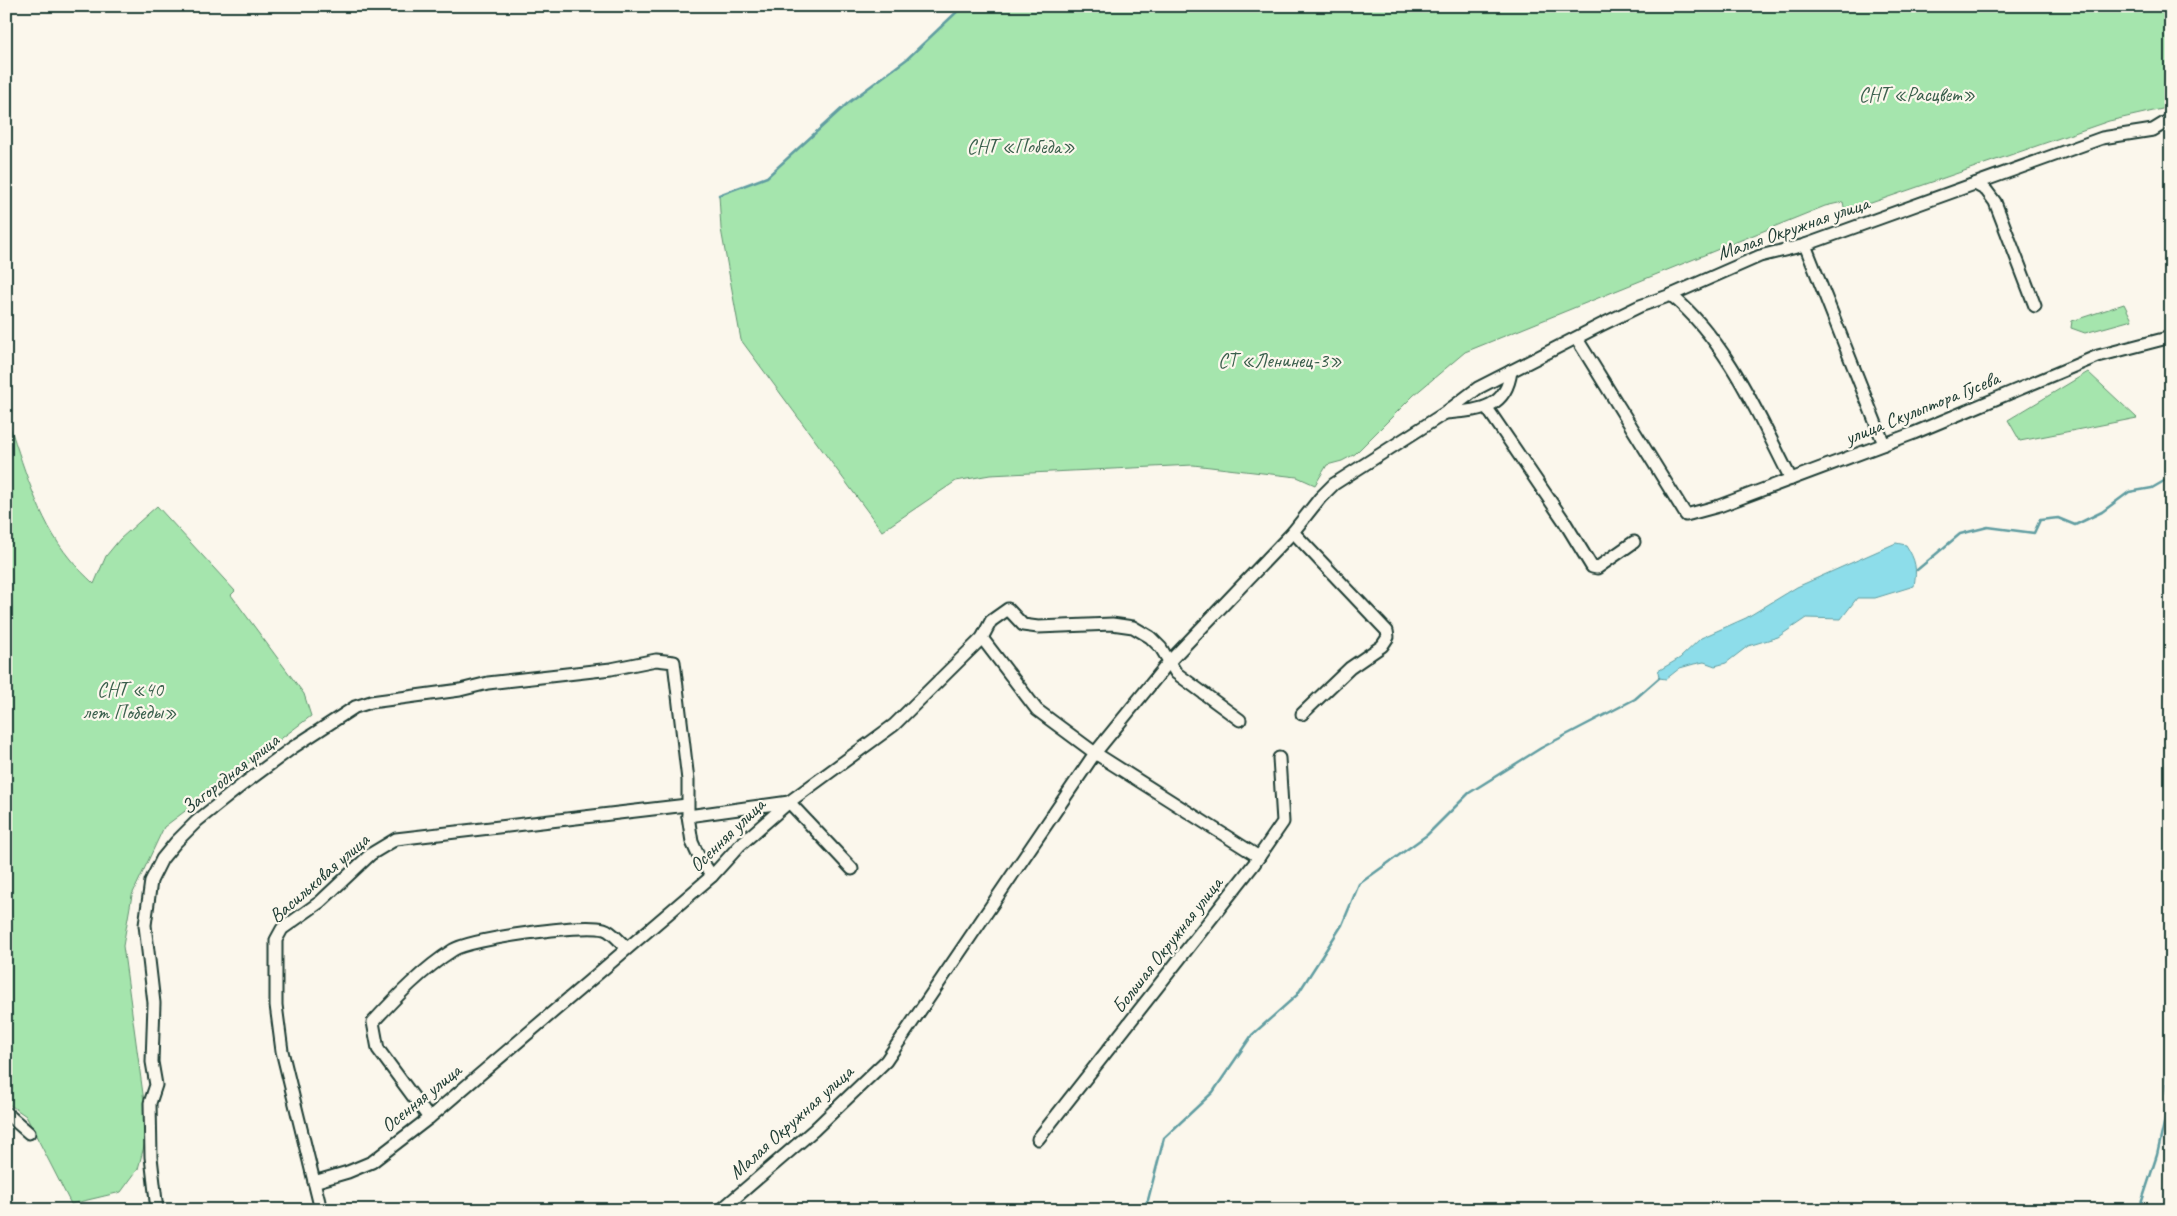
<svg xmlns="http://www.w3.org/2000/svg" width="2177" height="1216" font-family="Caveat,sans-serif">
<rect width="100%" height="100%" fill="#fbf7ec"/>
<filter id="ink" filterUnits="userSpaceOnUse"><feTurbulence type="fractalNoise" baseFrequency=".02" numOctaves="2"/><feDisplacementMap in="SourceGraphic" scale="10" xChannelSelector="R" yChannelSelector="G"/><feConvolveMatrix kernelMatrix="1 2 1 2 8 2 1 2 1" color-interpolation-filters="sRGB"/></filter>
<g filter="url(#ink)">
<!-- green -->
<g fill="#a5e5ad" stroke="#629170">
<path d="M963 6H2171V107L2109 121 1845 212 1843 202 1825 206 1465 352 1414 395 1355 454 1342 461 1327 465 1315 485 1297 477 1193 465 990 475 956 481 882 531 741 340 721 229 719 195 767 177 848 103 907 59Z"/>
<path d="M2124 304 2132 320 2085 333 2071 328 2072 321Z"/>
<path d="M2088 372 2137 418 2020 441 2008 420Z"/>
<path d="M6 415C23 463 37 519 70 559 77 568 86 576 94 584L106 556 120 539 157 506 235 591 231 595 304 694 311 716 164 827 132 895 123 946 148 1131 138 1169 121 1192 71 1204 26 1116 6 1102Z"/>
</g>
<!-- water -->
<path fill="#8dddea" stroke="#619da1" d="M1896 543 1906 545C1916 561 1917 568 1914 586L1875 598H1857L1841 619 1806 618 1778 637 1748 646 1726 663 1715 666 1704 662 1694 664 1680 668 1666 679 1659 678 1658 671 1680 658 1701 638 1746 618 1797 587Z"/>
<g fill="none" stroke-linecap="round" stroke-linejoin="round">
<!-- stream -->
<g stroke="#619da1" stroke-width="2.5">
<path d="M719 195 767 177 848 103 907 59 963 6"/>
<path d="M1917 570 1960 534 1988 527 2034 533 2040 520 2058 518 2075 525 2102 512 2129 492 2152 488 2171 477"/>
<path d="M1141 1210 1148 1200 1164 1138 1213 1092 1252 1035 1297 995 1342 925 1359 884 1427 835 1469 793 1541 748 1635 699 1659 678"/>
<path d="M2139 1210 2157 1155 2169 1101 2166 1071 2171 1067"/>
</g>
<!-- minor casing -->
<g stroke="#1f3d34" stroke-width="15">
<g id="minor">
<path d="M1975 184 1986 190 1995 202 2035 306"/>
<path d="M1805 245 1884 444"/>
<path d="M1671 295C1728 342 1758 415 1791 479"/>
<path d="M1577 339 1686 515 1719 506 1914 433 2098 356 2171 337"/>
<path d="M1487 408 1564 521 1592 567 1597 568 1634 542"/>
<path d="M1446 413C1478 410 1506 410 1511 371"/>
<path d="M1293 532 1387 631 1388 637 1382 646 1350 668 1302 714"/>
<path d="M982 638 1037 710 1095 753 1259 857"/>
<path d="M688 816 789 802 852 869"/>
<path d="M6 1113 29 1133"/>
<path d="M429 1118 378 1049 373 1022C397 996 423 969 453 950 471 939 582 923 604 929 612 931 621 943 627 948"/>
<path d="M1038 1139 1254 864 1283 822 1279 758"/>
<path d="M314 1182 348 1172 372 1162 429 1118 712 876 740 845 789 802 894 725 982 638 991 621 1008 609 1023 625 1038 627 1112 624 1133 627 1150 637 1161 648 1176 673 1240 720"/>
<path d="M157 1210 151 1157 150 1103 156 1085 152 1062 154 1003 145 925 151 881 162 859 176 842 197 821 242 785 292 748 355 707 371 702 460 690 488 683 611 669 656 660 674 662 688 780V816L692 842 698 855 712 876"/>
<path d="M321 1210 282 1051 276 1005V940L282 929 320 902 371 854 396 839 687 805"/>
<path d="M721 1210 814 1130 886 1061 1095 753 1169 662 1293 532 1320 498 1334 484 1445 413 1478 388 1601 325 1640 306 1671 295 1760 256 1805 245 2102 138 2153 130 2171 119"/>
</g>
</g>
<!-- minor -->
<use href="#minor" stroke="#fbf7ec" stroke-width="11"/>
</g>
</g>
<g text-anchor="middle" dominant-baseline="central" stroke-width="4.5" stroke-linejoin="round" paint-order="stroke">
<!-- park labels -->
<g font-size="20" fill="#3a5f4c" stroke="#fbf7ec">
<text x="1917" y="94">СНТ «Расцвет»</text>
<text x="1021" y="146">СНТ «Победа»</text>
<text x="1280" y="360">СТ «Ленинец-3»</text>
<text x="130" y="689">СНТ «40<tspan x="130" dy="23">лет Победы»</tspan></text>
</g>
<!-- street labels -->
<g font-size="20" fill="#1f3d34" stroke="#fbf7ec">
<text transform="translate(1793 228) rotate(-19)">Малая Окружная улица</text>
<text transform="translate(1922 408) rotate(-22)">улица Скульптора Гусева</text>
<text transform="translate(230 774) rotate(-38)">Загородная улица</text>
<text transform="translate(727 835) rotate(-44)">Осенняя улица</text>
<text transform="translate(319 878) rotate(-41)">Васильковая улица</text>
<text transform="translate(1167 945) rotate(-52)">Большая Окружная улица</text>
<text transform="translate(421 1098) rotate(-39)">Осенняя улица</text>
<text transform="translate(791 1122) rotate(-42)">Малая Окружная улица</text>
</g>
</g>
<!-- margin -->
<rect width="2177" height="1216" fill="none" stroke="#fbf7ec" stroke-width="25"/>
<rect x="12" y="12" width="2152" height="1191" fill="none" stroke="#1f3d34" stroke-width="2" filter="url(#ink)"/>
</svg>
